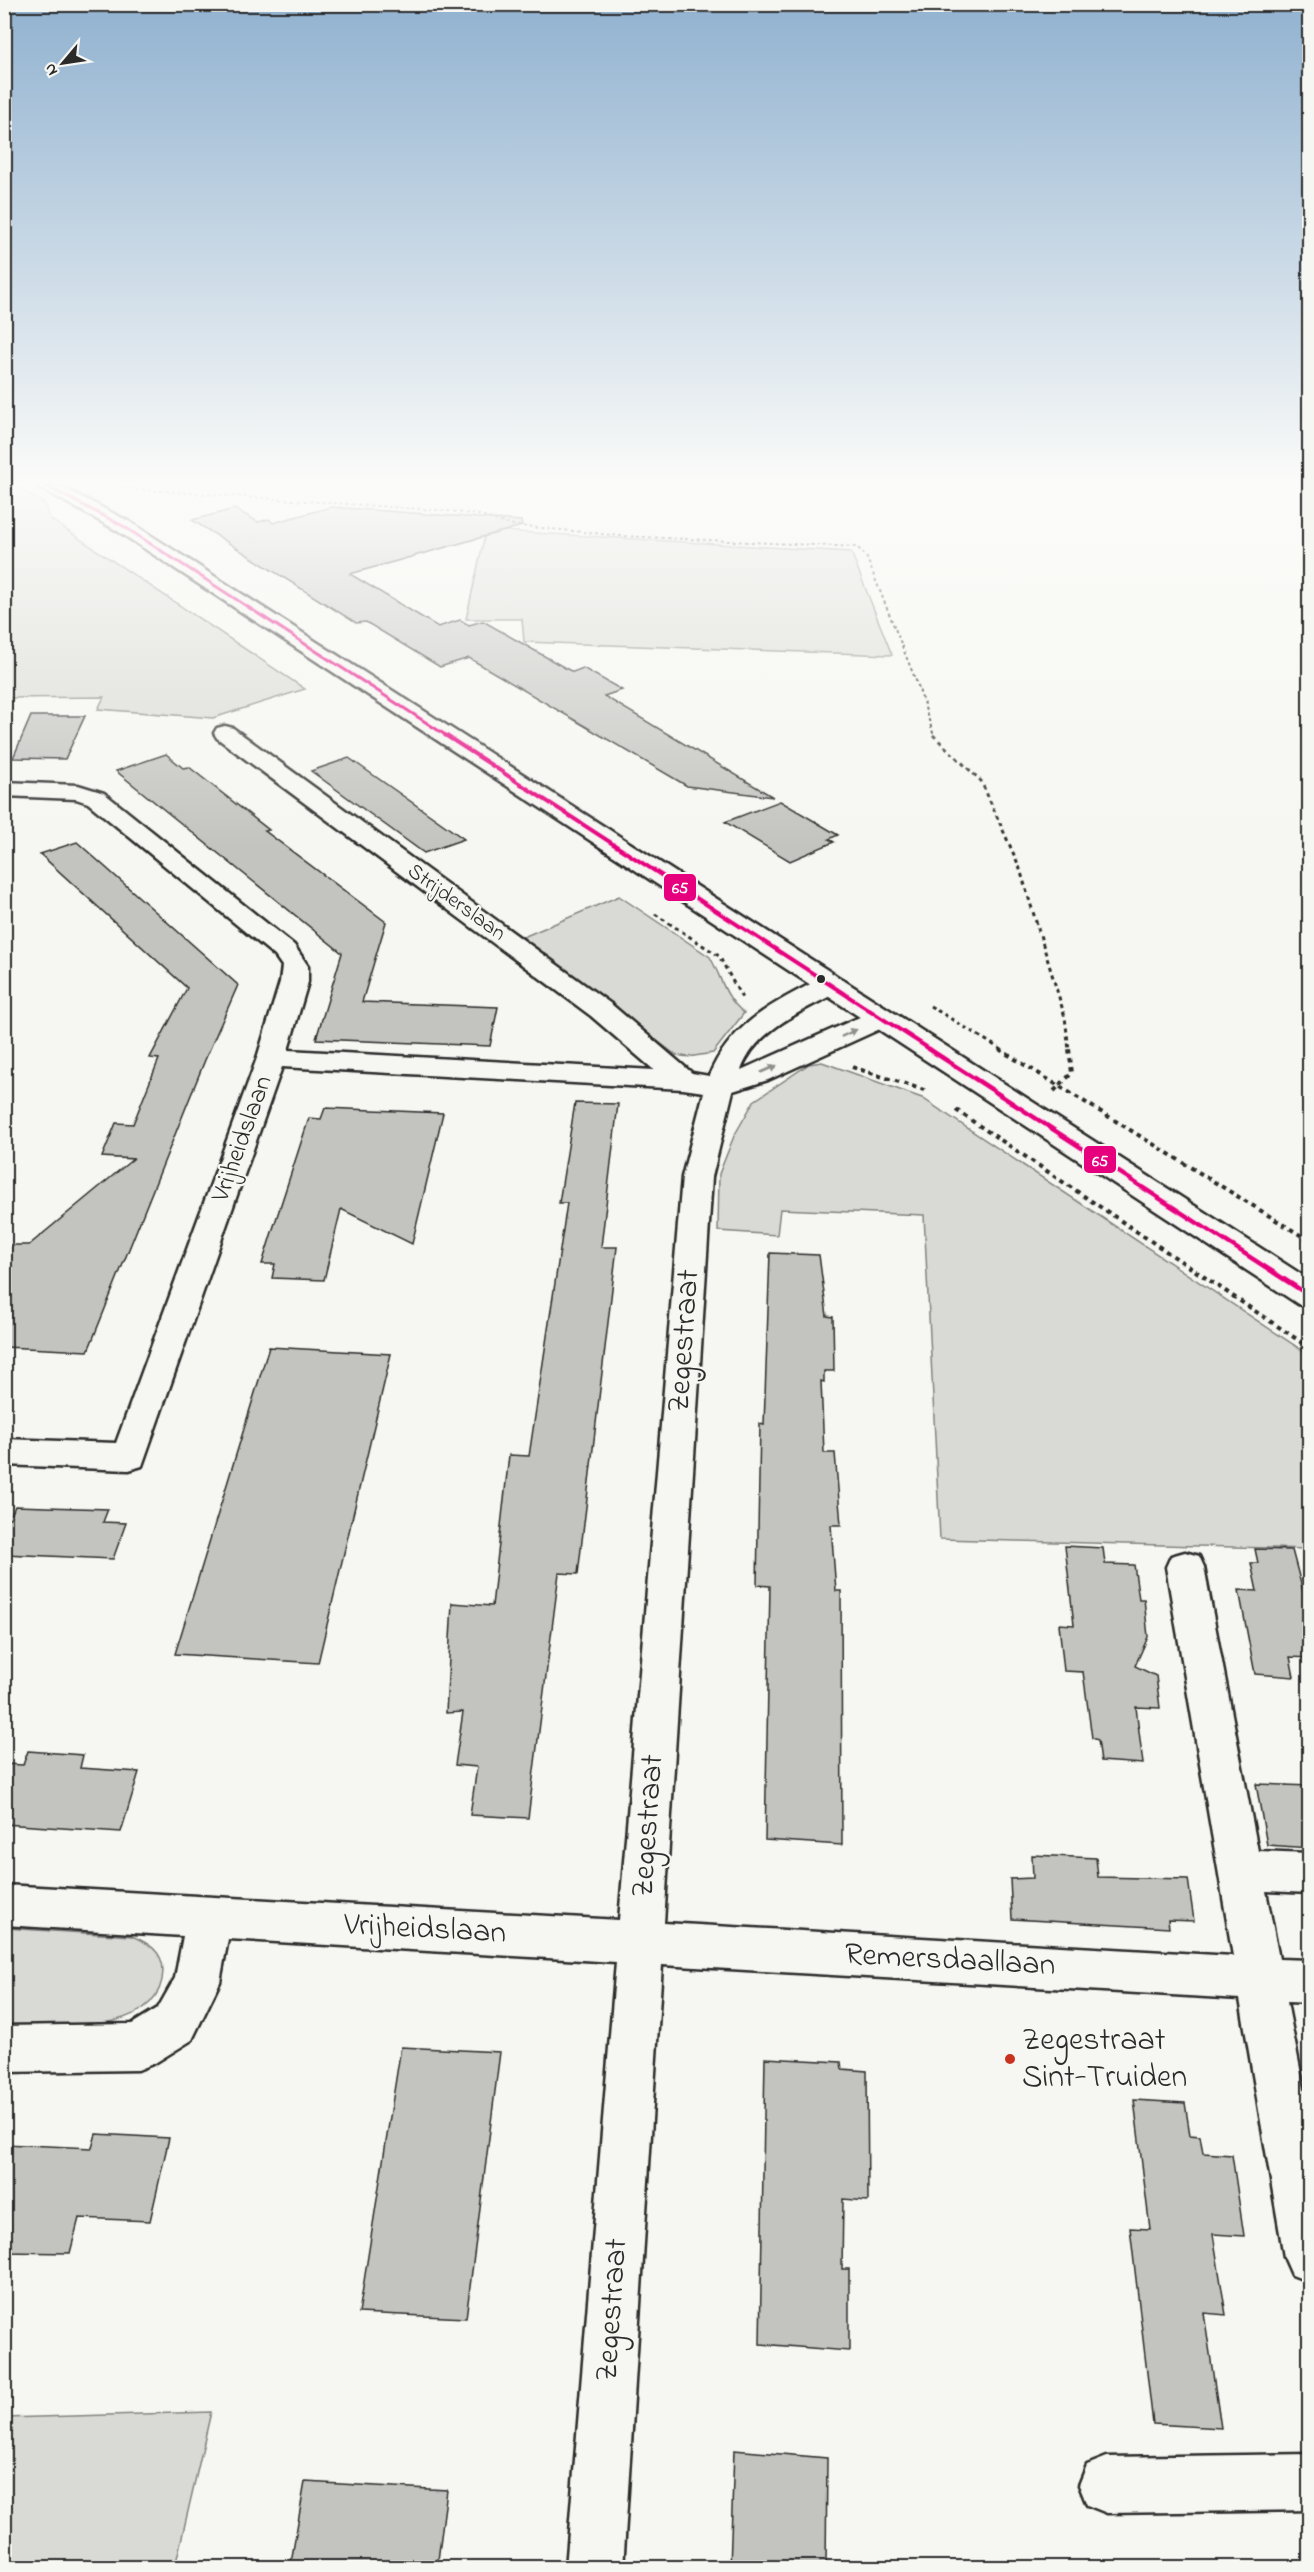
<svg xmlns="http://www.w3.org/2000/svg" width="1314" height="2572" font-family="'Indie Flower',sans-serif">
<rect width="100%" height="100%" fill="#f6f6f2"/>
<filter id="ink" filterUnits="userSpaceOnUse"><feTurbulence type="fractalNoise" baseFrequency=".0167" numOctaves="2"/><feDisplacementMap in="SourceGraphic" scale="12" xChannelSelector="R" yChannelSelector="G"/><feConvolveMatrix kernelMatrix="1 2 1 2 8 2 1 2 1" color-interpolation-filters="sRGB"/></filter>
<g filter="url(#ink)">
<!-- green -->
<g fill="#d9d9d5" stroke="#828280" stroke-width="1.5">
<path d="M5 486H16L45 504 50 519 305 689 213 718 98 709 104 697 5 698Z"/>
<path d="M486 530 851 552 892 655 524 642 522 619H466Z"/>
<path d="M619 896 710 957C722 978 724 997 744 1013L713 1053 688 1057 676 1055 521 938Z"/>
<path d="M822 1062 922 1098 1309 1355V1549L940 1539 924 1215 780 1209 777 1235 718 1231 719 1174 734 1136 754 1101 809 1064Z"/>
<path d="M4 1928 132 1936C148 1943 163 1951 163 1971 161 2038 50 2026 5 2027Z"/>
<path d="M211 2412 175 2567H5V2418Z"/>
</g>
<!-- building -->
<g fill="#c3c3c0" stroke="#2b2b2b" stroke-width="1.5">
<path d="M331 507 521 521 522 526 350 574 438 627 460 620 469 625 483 621 567 669 573 672 583 668 622 690 604 696 773 797 687 786 469 658 440 667 366 622 356 623 192 520 235 509 258 522 269 519 273 523Z"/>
<path d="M31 716H85L65 759 13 758Z"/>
<path d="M166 754 183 768 189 767 269 830 265 831 386 922 362 1002 498 1007 490 1046 316 1039 342 953 116 771Z"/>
<path d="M349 758 386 784 464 839 424 853 311 771Z"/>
<path d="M780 801 838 835 829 839 834 842 790 861 725 822Z"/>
<path d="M77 842 238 985 205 1060 88 1351 4 1347V1245H29L133 1159 102 1157 116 1123 133 1124 159 1059 150 1058 187 988 40 854Z"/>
<path d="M575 1103 618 1104 601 1247H617L578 1574 559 1573 528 1818 470 1815 477 1767 455 1765 463 1712 446 1713 452 1603 492 1606 509 1455 529 1456 567 1203H559Z"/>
<path d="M325 1108 443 1113 412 1244 341 1209 324 1280 272 1278 275 1264H262L272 1232 309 1118 321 1119Z"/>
<path d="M770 1253 819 1255 827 1316 833 1317 834 1371H824V1382L821 1381 824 1453H835L841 1525H831L836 1591H841L842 1845 765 1840 770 1586 757 1585 760 1424 764 1425Z"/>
<path d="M269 1347 391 1354 318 1663 175 1654Z"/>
<path d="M15 1506 108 1509 103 1522 126 1523 113 1559 4 1554V1518H10Z"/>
<path d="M1065 1546 1103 1548 1105 1564 1134 1565 1139 1599H1144L1148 1637 1135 1666 1156 1676 1160 1708 1136 1707 1143 1764 1101 1761 1098 1740 1092 1738 1083 1672 1064 1671 1059 1624 1074 1625Z"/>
<path d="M1255 1549 1292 1550 1310 1618V1658L1290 1657 1294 1677 1255 1674 1239 1590 1257 1591 1251 1563H1258Z"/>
<path d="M28 1751 83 1755 80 1768 139 1772 121 1832 4 1824V1764L23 1765Z"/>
<path d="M1256 1784 1310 1786V1848L1267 1845Z"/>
<path d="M1032 1855 1096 1858 1098 1877 1188 1879 1194 1921 1168 1920 1169 1928 1012 1919 1010 1879 1033 1878Z"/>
<path d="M401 2047 500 2052 466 2318 359 2313Z"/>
<path d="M765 2058 841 2062 842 2069 867 2071 868 2201 843 2199 842 2269H849V2351L760 2344Z"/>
<path d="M1134 2100 1185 2103 1190 2135 1200 2136 1203 2153 1232 2155 1244 2236 1213 2234 1226 2315 1204 2313 1221 2428 1153 2424 1130 2228 1150 2229Z"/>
<path d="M96 2134 169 2138 150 2221 79 2218 70 2253 4 2252V2144L92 2148Z"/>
<path d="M734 2450 827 2458 826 2568H730Z"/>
<path d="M305 2482 447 2490 437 2568H290Z"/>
</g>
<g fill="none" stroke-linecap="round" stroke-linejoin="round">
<!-- minor casing -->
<g stroke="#2b2b2b" stroke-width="5">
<g id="minor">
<path d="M225 726 233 728 611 1004 692 1073 709 1076C730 1024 774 1003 820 979L830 977 840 979 844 985 840 991C804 1010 756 1029 741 1070L871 1012 881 1010 891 1012 895 1018 891 1024 768 1080 733 1091 712 1177 664 1923 1233 1956 1166 1567 1171 1556 1185 1552 1199 1556 1204 1567 1258 1851 1310 1853V1893L1266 1891 1279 1959 1310 1960V2003L1287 2002 1310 2120V2282L1292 2275 1284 2257 1240 1999 662 1965 623 2568H566L616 1962 228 1939 220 1982 192 2040 155 2063 138 2070 4 2072V2026L132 2024 158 2008 175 1978 183 1936 4 1925V1885L619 1920 682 1177 704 1092 683 1089 282 1067 142 1466 129 1470 4 1465V1439L116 1443 257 1058 280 982 282 966 275 956 88 803 76 799 4 796V782L78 785 104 793 294 945 308 966V982L288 1050 654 1070 591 1016 217 738 214 733 217 728Z"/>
<path d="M1310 2454V2510L1107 2513 1087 2505 1079 2485 1087 2465 1107 2457Z"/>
</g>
</g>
<!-- major casing -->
<g stroke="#2b2b2b" stroke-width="5">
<path id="major" d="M37 486H60L130 522 1310 1280V1307L1298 1304 116 530Z"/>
</g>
<!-- path-far2 -->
<path stroke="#2b2b2b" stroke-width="2" stroke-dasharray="3 3" stroke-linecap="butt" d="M118 488 449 511 479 515 511 525 622 536 857 547 866 556 918 686 934 736"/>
<!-- path-far1 -->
<g stroke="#2b2b2b" stroke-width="3" stroke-dasharray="4 4" stroke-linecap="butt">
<path d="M933 735 981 781 1019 866 1065 1017 1069 1050"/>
<path d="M655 914 719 956 743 1000"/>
<path d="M930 1006 1002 1050"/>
</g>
<!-- path -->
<g stroke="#2b2b2b" stroke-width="4" stroke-dasharray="4.5 4.5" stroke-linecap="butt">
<path d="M999 1049 1310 1241"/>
<path d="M852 1067 927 1091"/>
<path d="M1054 1091 1072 1073 1069 1049"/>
<path d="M956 1110 1310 1348"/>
</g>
<!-- minor -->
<use href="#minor" fill="#f6f6f2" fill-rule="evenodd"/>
<!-- major -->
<use href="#major" fill="#f6f6f2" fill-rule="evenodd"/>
<!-- bus-1-far2 casing -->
<g stroke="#f6f6f2" stroke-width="6">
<path id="bus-1-far2" d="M46 486 123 526 447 736"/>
</g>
<!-- bus-1-far1 casing -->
<g stroke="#f6f6f2" stroke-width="8">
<path id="bus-1-far1" d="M445 735 931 1050"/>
</g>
<!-- bus-1 casing -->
<g stroke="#f6f6f2" stroke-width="9">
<path id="bus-1" d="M929 1049 1310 1296"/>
</g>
<!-- bus-1-far2 -->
<use href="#bus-1-far2" stroke="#e6007e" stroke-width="3"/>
<!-- bus-1-far1 -->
<use href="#bus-1-far1" stroke="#e6007e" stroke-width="4"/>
<!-- bus-1 -->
<use href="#bus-1" stroke="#e6007e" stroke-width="4.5"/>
</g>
<!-- one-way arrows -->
<defs><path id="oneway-solid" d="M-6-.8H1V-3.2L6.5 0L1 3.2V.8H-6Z" transform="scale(1.5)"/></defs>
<g fill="#90908e">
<use href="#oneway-solid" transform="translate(849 1033) rotate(-25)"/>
<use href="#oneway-solid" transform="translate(769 1069) rotate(-24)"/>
</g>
</g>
<!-- sky -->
<linearGradient id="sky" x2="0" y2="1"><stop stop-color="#91b2d0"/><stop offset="0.57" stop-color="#fbfbf9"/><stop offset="1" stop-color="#fbfbf9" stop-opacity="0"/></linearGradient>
<rect width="1314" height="846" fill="url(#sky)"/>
<!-- markers -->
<circle fill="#2b2b2b" stroke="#f6f6f2" stroke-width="2" cx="821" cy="979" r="5"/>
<circle fill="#c8321e" stroke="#f6f6f2" stroke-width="2" cx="1010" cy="2059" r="6"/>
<g text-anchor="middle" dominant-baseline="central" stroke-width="4.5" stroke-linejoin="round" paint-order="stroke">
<!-- far-street labels -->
<g font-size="22" fill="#2b2b2b" stroke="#f6f6f2">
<text transform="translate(456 903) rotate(36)">Strijderslaan</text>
</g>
<!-- street labels -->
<g font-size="26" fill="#2b2b2b" stroke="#f6f6f2">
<text transform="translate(243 1139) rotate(-70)">Vrijheidslaan</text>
</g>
<!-- near-street labels -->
<g font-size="32" fill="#2b2b2b" stroke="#f6f6f2">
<text transform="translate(685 1341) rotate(-86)">Zegestraat</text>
<text transform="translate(649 1826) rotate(-86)">Zegestraat</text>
<text transform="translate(425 1930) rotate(3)">Vrijheidslaan</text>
<text transform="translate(950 1961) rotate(3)">Remersdaallaan</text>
<text transform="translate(613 2310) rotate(-86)">Zegestraat</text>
</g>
<!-- near-poi labels -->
<g font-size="32" fill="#2b2b2b" stroke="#f6f6f2" text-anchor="start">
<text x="1022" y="2041">Zegestraat<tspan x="1022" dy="37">Sint-Truiden</tspan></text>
</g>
</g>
<g stroke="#f6f6f2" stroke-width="2">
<rect x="663" y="873" width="34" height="29" rx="6" fill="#e6007e"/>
<rect x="1083" y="1145" width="34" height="29" rx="6" fill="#e6007e"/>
</g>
<g font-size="16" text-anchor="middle" font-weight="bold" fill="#fff">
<text x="680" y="893">65</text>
<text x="1100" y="1166">65</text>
</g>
<!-- margin -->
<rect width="1314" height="2572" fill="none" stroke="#f6f6f2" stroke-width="24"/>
<rect x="12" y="12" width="1290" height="2548" fill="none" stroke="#2b2b2b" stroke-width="2" filter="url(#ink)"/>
<!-- north arrow -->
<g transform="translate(63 63) rotate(241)" stroke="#f6f6f2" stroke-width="4.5" paint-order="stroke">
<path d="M0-4.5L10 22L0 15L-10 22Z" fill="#2b2b2b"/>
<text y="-9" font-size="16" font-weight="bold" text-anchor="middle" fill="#2b2b2b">N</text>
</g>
</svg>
